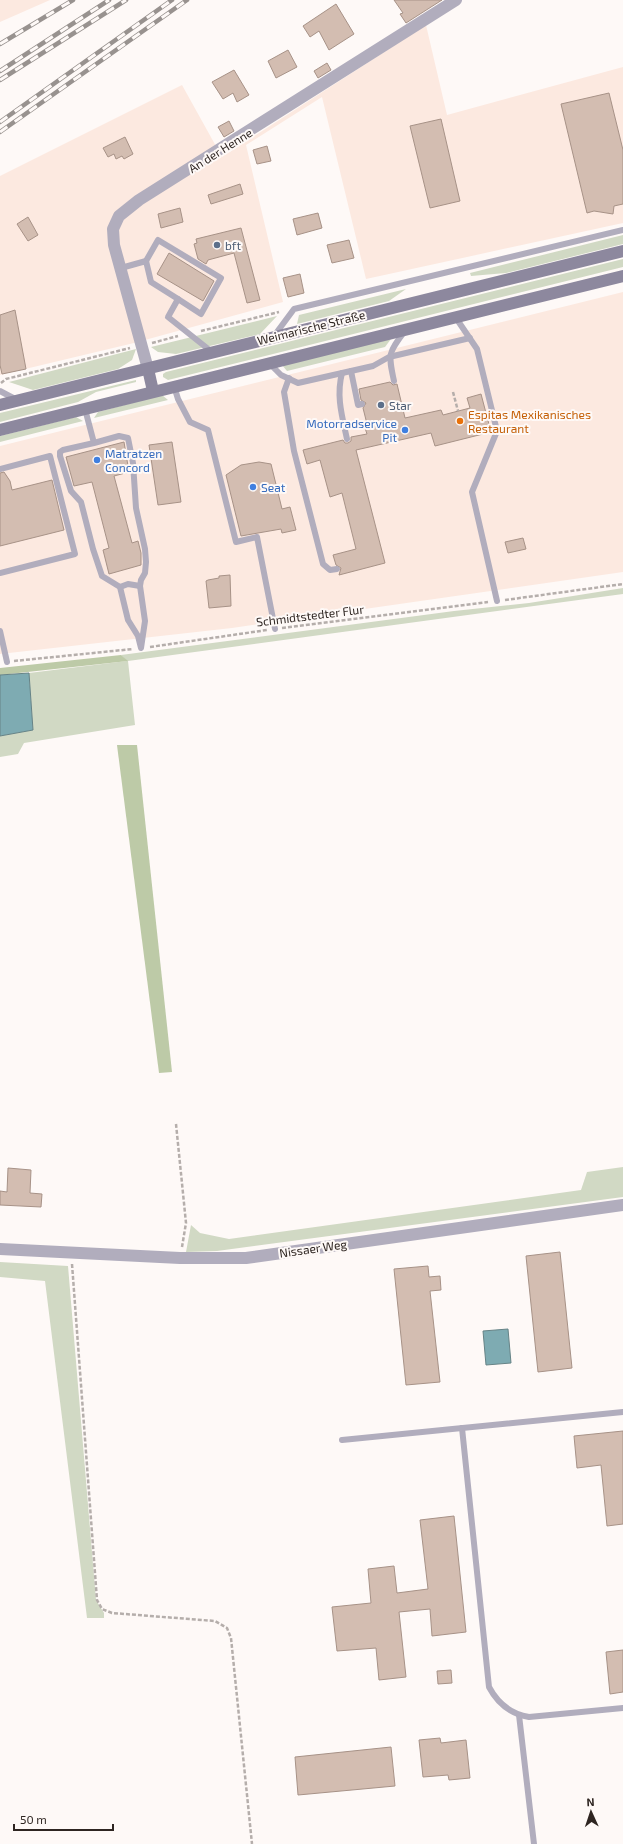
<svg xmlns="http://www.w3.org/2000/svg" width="623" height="1844" font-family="'Exo 2',sans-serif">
<rect width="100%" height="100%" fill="#fef9f7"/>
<!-- built -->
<g fill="#fce9e0">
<path d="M0 0H50L0 22Z"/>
<path d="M426 25 447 115 623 67V223L366 279 322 97 246 145 283 302 134 343 0 375V176L182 85 222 157Z"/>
<path d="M623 292V572L232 628 0 654V446Z"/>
</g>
<!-- green -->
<g fill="#d1d9c4">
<path d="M623 235V244L506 273 471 276 470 273Z"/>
<path d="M623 259V267L168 380 163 377V374L166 372Z"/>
<path d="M406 289 389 301 297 324 299 315Z"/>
<path d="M277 316 260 334 176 354 158 352 151 347Z"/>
<path d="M391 339 385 347 287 371 282 365Z"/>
<path d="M136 349 132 360 118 369 33 390 9 382Z"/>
<path d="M136 380V382L96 392 78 402 0 422V413Z"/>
<path d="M162 395 168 400 94 418 98 412Z"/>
<path d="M76 417 83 421 0 442V436Z"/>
<path d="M623 588V594L128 661 135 725 24 743 18 754 0 757V736L33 730 29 673 127 661 121 655 454 611 529 603Z"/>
<path d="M623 1167V1197L217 1251 186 1252 191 1225 200 1233 229 1239 581 1190 587 1172Z"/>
<path d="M0 1262 68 1266 96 1600 104 1613V1618H87L45 1281 0 1277Z"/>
</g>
<!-- forest -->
<g fill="#bdcaa7">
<path d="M121 655 128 661 0 675V668Z"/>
<path d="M117 745H137L172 1072 159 1073Z"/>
</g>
<!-- water -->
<g fill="#7eabb2" stroke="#668386">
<path d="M29 673 33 730 0 736V675Z"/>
<path d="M508 1329 511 1363 486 1365 483 1331Z"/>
</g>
<!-- building -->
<g fill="#d3bdb1" stroke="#a79287">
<path d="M394 0H442L406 23 400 14 403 13Z"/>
<path d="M336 4 354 34 329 50 319 31 310 37 303 26Z"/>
<path d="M288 50 297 67 276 78 268 61Z"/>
<path d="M327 63 331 70 318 78 314 71Z"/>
<path d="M234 70 249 95 237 102 233 93 223 99 212 82Z"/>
<path d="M609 93 623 150V204L614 206 613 214 594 211 587 213 561 104Z"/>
<path d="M441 119 460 201 430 208 410 126Z"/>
<path d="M229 121 234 131 224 137 218 127Z"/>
<path d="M125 137 133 154 124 159 122 156 116 159 114 154 108 157 103 148Z"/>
<path d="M267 146 271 161 257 164 253 150Z"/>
<path d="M240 184 243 194 211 204 208 195Z"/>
<path d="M180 208 183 222 161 228 158 214Z"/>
<path d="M318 213 322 228 297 235 293 219Z"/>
<path d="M28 217 38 235 28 241 17 224Z"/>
<path d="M241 228 260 300 247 303 234 253 208 260 206 264 198 259 194 244 197 243 196 239Z"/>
<path d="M349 240 354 258 332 263 327 245Z"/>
<path d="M169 253 214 281 203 301 157 274Z"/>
<path d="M300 274 304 293 288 297 283 278Z"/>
<path d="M15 310 26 369 2 374 0 365V315Z"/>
<path d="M390 382 393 385 397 384 405 418 441 410 443 415 470 408 467 398 481 394 491 432 435 446 431 433 356 450 385 563 339 575 341 568 336 565 333 555 356 549 342 493 330 497 320 460 307 464 303 450 343 440 345 443H348L351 441V437L367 434 365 428H368L363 408 366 403 361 400 359 389Z"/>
<path d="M124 442 129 472 114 476 132 543 138 541 141 553V565L109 574 103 550 109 548 92 482 74 486 66 457Z"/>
<path d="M172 442 181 502 158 505 149 445Z"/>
<path d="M259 462 271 464 282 509 290 507 296 530 282 533 281 529 241 536 226 475 241 465Z"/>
<path d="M4 472 10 481 12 490 52 480 64 530 0 546V473Z"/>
<path d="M523 538 526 549 508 553 505 542Z"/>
<path d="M230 575 231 606 209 608 206 581 208 580 219 578V576Z"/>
<path d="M8 1168 31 1170 30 1193 42 1194 41 1207 0 1205V1191L7 1192Z"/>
<path d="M560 1252 572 1368 538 1372 526 1256Z"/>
<path d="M428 1266 429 1277 440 1276 441 1290 430 1291 440 1382 406 1385 394 1269Z"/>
<path d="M623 1431V1524L607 1526 601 1465 577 1468 574 1436Z"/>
<path d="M454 1516 466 1632 432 1636 430 1609 399 1612 406 1677 379 1680 376 1648 337 1651 332 1607 371 1603 368 1569 394 1566 397 1593 428 1589 420 1520Z"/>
<path d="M623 1650V1692L610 1694 606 1652Z"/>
<path d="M451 1670 452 1683 438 1684 437 1671Z"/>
<path d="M440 1738 441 1743 466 1740 470 1778 449 1780 448 1775 423 1777 419 1740Z"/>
<path d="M391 1747 395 1786 298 1795 295 1757Z"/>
</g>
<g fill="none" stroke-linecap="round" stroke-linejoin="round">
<!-- path -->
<g stroke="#b5aeab" stroke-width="2.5" stroke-dasharray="4 2" stroke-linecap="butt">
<path d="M201 331 279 312"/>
<path d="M152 343 178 336"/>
<path d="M1 383 6 379 130 348"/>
<path d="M453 392 458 411"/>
<path d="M505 600 623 584"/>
<path d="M282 628 488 602"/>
<path d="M150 647 267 630"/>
<path d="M14 661 133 649"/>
<path d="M176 1124 186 1223 182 1247"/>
<path d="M72 1264 97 1600 102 1609 112 1613 215 1621 227 1628 231 1638 252 1844"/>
</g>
<!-- lane -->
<g stroke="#b1adbd" stroke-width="6">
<path d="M146 261 158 240 221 278 201 314 178 299"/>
<path d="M121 268 146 261 151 282 178 299 168 317 212 352"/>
<path d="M456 318 477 349 497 431 472 492 497 601"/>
<path d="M274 336 294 309 623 230"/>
<path d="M269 363 281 375 298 383 373 366 389 357 470 338"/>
<path d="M351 371 358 405 362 404"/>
<path d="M342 373C336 396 342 416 347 439"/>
<path d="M289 378 284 392 294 451 323 564 330 570 337 569"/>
<path d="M394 381C388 354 388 353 405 331"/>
<path d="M174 386 178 399 190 422 208 430 236 542 257 537 275 629"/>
<path d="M0 391 17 400"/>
<path d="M85 409 94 443 63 450 60 452V456L71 491 81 502 93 549 102 576 120 587 128 620 138 636 141 648 145 621 140 586 141 580 145 573 146 562 145 549 136 508 133 463 128 438 119 436 94 443"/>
<path d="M0 469 50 456 75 554 0 573"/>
<path d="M120 587 128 584 140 586"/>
<path d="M0 631 7 662"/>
<path d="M462 1428 489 1687C498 1704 511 1714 529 1717L623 1708"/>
<path d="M342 1440 623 1412"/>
<path d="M519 1715 534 1844"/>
</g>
<!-- street -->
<g stroke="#b1adbd" stroke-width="12">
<path d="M148 369 114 245 113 229 119 216 139 200 456 0"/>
<path d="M0 1249 180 1258H246L623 1205"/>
</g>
<!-- secondary -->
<g stroke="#8d889e" stroke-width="12">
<path d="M148 369 153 391"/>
<path d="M0 405 623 251"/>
<path d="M0 430 623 276"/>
</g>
<!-- rail casing -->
<g stroke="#98928f" stroke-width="4.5">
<g id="rail">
<path d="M0 44 73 0"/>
<path d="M0 71 109 0"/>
<path d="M0 80 126 0"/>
<path d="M0 122 172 0"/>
<path d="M0 132 187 0"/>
</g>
</g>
<!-- rail -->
<use href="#rail" stroke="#fef9f7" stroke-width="3" stroke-dasharray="9" stroke-linecap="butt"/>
</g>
<!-- markers -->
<g fill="#5c6f8a" stroke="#fef9f7" stroke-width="1.5">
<circle cx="217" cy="245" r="4"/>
<circle cx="381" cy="405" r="4"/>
</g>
<circle fill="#e8710a" stroke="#fef9f7" stroke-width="1.5" cx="460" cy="421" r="4"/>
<g fill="#3f7fe0" stroke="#fef9f7" stroke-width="1.5">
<circle cx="405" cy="430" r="4"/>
<circle cx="97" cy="460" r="4"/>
<circle cx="253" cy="487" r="4"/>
</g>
<g text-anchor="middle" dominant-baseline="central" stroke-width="4" stroke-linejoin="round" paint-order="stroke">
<!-- street labels -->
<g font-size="12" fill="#2e2521" stroke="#fef9f7">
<text transform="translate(220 150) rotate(-32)">An der Henne</text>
<text transform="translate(311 327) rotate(-14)">Weimarische Straße</text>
<text transform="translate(310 615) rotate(-7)">Schmidtstedter Flur</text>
<text transform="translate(313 1248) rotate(-8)">Nissaer Weg</text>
</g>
<!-- service labels -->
<g font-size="12" fill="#4e5e75" stroke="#fef9f7" text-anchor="start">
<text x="225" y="245">bft</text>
<text x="389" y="405">Star</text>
</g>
<!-- food labels -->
<g font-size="12" fill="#c56008" stroke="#fef9f7" text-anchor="start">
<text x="468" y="414">Espitas Mexikanisches<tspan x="468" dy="14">Restaurant</tspan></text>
</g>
<!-- shop labels -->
<g font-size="12" fill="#366cbe" stroke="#fef9f7" text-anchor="start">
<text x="397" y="423" text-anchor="end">Motorradservice<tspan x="397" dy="14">Pit</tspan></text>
<text x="105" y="453">Matratzen<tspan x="105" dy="14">Concord</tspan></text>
<text x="261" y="487">Seat</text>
</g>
</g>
<!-- north arrow -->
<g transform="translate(591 1812) rotate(357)" stroke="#fef9f7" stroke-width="3" paint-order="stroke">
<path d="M0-3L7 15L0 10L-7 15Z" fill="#2e2521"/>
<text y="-6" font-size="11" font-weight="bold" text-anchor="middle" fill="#2e2521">N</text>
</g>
<!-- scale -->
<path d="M14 1824v6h99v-6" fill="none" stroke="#2e2521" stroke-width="2"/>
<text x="20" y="1824" font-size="12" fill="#2e2521" stroke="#fef9f7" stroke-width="3" paint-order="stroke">50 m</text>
</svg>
